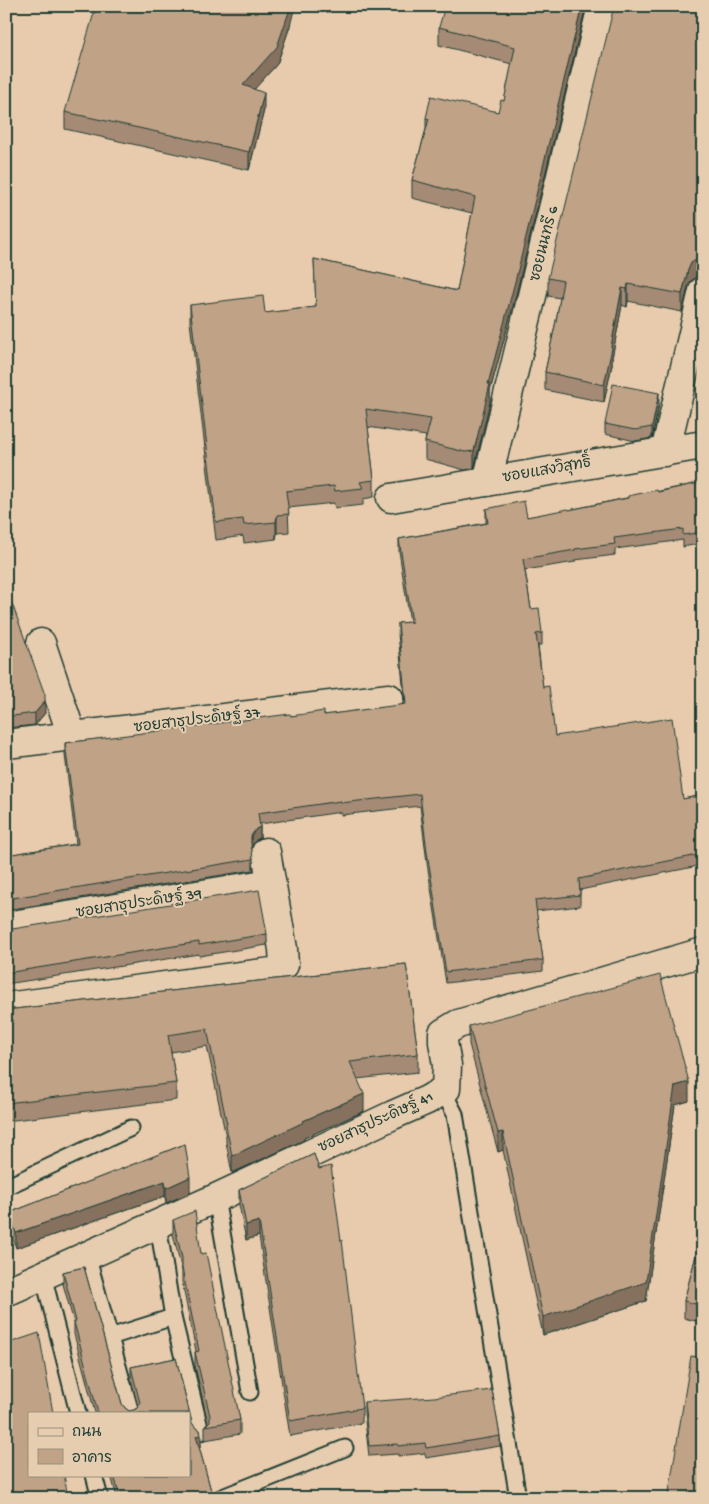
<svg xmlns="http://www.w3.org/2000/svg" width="709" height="1504" font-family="'Gochi Hand','Playpen Sans Thai',sans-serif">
<rect width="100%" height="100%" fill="#e8caac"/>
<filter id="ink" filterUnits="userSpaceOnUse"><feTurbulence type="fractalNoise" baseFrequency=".02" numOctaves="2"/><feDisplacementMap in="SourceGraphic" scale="10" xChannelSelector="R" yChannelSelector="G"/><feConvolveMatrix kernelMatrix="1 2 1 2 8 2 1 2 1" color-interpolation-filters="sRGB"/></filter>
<g filter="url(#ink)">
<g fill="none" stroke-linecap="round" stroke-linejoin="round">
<!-- lane casing -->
<g stroke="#1f3d34" stroke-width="19">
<g id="lane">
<path d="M443 1091 455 1114 518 1498"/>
<path d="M6 1187 131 1128"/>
<path d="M216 1198 250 1392"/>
<path d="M158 1225 173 1317 201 1432"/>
<path d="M87 1255 110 1337 173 1317"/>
<path d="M43 1275 78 1413"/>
<path d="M110 1337 131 1413"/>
<path d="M94 1475 100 1498"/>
<path d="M220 1498 345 1448"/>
</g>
</g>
<!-- street casing -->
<g stroke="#1f3d34" stroke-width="31">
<g id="street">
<path d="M665 452 703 291"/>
<path d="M487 482 602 6"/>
<path d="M391 498 703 445"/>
<path d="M41 643 72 736"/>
<path d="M6 744 389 698"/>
<path d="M6 926 271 883"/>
<path d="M6 1007 279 971 284 965 283 949 266 852"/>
<path d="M6 1292 216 1198 393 1115 427 1100 446 1089 447 1065 443 1042V1033L458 1024 703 952"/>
</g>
</g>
<!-- lane -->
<use href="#lane" stroke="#e7cdaf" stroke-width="15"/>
<!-- street -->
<use href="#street" stroke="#e7cdaf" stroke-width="28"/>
</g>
<!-- wall -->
<g fill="#a58b74" stroke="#1f3d34">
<path d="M586 6 516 295 490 391V402L474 468 465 470 425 459V442L426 436 368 427 374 480V497L363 499V505L335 508 334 503 288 508 289 532 277 533 276 539 244 543 243 536 216 540 190 322V305L265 313 316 307 314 259 457 291 472 213 412 198V180L426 129V118L498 112 504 101 512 64 439 45V27Z"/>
<path d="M290 26 277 64 254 89 264 110 249 170 65 129V112Z"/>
<path d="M696 277 691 281 688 287 682 312 628 301 627 307 622 305 612 358V365L604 402 545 390V372L556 321 560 298 548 296V278Z"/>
<path d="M659 404 652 438 635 441 605 434V424Z"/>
<path d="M703 482V543L683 547V540L615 549V555L575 560V562L525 570 531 609 542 633V645H538L543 687 555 736 683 799 703 795V865L580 890V906L536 911 543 960V971L446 983 427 863 420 806 341 815V812L260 824V838L256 840 251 847 253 859V870L6 910V855L76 844 65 755V743L291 716 324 715 405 705 398 634V623L410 622 399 551V539L486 523V509L527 517 569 510Z"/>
<path d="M703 558V636L697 635V625Z"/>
<path d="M6 587 45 713 35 725 6 728Z"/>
<path d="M6 930 267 934V945L199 956V954L6 984Z"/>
<path d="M406 964 418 1054V1072L357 1079 364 1111 304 1138V1140L232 1173 226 1142V1137L207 1046 171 1052 176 1083V1100L6 1121V1010Z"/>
<path d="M469 1026 689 1101 675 1105 646 1301 543 1335 503 1150 498 1152 469 1044Z"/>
<path d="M6 1123 11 1155V1173L6 1174Z"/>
<path d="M185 1144 190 1193 166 1203 165 1196 16 1248 9 1228V1213Z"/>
<path d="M314 1154 362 1408V1423L290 1436 259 1236 246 1240 239 1205V1190Z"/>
<path d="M173 1220 201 1254 240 1420V1434L205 1440V1426L208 1423 195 1366V1352L196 1351 182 1282V1271L173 1234Z"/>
<path d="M703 1229V1323L684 1318V1301Z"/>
<path d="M84 1267 122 1404 125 1408 129 1411 134 1410 138 1407 131 1379V1367L176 1358 192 1423 195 1427 200 1430 201 1447H199L213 1498H117L111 1475H189V1413H95L74 1334V1323L63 1284V1272Z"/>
<path d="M364 1402 500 1436V1446L426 1458 425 1453 398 1456V1454L369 1456 364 1412Z"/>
</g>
<!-- shaded-wall -->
<g fill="#86715e" stroke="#1f3d34">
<path d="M291 6H295L290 26 277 64 243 102V85Z"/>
<path d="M582 6H586L516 295 490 391V402L474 468V451L488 384Z"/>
<path d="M264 93V110L249 170V152Z"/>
<path d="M703 225V242L696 277 691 281 688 287 682 312V294L688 270Z"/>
<path d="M628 284V301L627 307V289Z"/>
<path d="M622 288V305L612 358V365L604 402V385Z"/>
<path d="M659 393V404L652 438V427Z"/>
<path d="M277 515V533L276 539V522Z"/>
<path d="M45 701V713L35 725V713Z"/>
<path d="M260 827V838L256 840 251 847V855V836L256 829Z"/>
<path d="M689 1082V1101L675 1105 646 1301 543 1335V1317L675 1086Z"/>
<path d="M364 1094V1111L304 1138V1140L232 1173V1156L303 1121Z"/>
<path d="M503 1132V1150L498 1152V1133Z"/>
<path d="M190 1177V1193L166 1203V1188Z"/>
<path d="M165 1181V1196L16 1248V1233Z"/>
<path d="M259 1221V1236L246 1240V1225Z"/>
<path d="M201 1435V1447L196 1448V1436Z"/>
</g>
<!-- building -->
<g fill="#c0a287" stroke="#1f3d34">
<path d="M96 6H291L277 47 243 85 264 93 249 152 65 112Z"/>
<path d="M445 6H582L516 278 488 384H490L474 451 465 452 425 442 431 419 366 409 374 480 360 482 363 488 335 491 334 486 286 491 289 514 277 515 276 522 244 525 243 519 216 522 190 305 263 296 265 313 316 307 314 259 457 291 475 197 412 180 429 119 426 118 431 96 498 112 501 100 504 101 515 47 439 27Z"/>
<path d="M614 6H703V225L696 260 691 263 688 270 682 294 628 284 627 289 622 288 611 347 612 348 604 385 545 372 556 321 563 281 548 278Z"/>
<path d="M613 384 659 393 652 427 635 430 605 424Z"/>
<path d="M703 482V532L683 535V529L614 538 615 544 575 549V550L523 559 531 609 539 608 542 633 536 634 543 687 549 686 555 736 672 718 683 799 703 795V854L579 879 580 895 535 900 543 960 446 972 427 852 420 794 341 803V801L258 813 260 827 256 829 251 836V843L253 859 6 899V855L78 844 65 743 290 714 291 716 324 711V715L406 704 398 623 412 622 399 539 488 523 486 509 524 501 527 517 568 509 569 510 628 498V496L657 490 658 492Z"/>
<path d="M701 558H703V626L697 625Z"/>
<path d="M6 587 45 695V701L35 713 6 717Z"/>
<path d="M259 890 267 934 199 945V942L6 973V930Z"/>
<path d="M406 964 418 1054 350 1062 364 1094 303 1121 304 1122 232 1156 226 1125 227 1124 207 1029 168 1035 176 1083 6 1103V1010Z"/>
<path d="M660 975 689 1082 675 1086 646 1282 543 1317 503 1132 498 1133 469 1026Z"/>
<path d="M6 1123 11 1155 6 1156Z"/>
<path d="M185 1144 190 1177 166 1188 165 1181 16 1233 9 1213Z"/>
<path d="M314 1154 319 1169 331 1166 341 1241 342 1240 362 1408 290 1421 259 1221 246 1225 239 1190Z"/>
<path d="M195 1211 201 1254 206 1253 240 1420 205 1426 210 1421V1416L195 1352 199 1351 182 1268V1258L173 1220Z"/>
<path d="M703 1229V1306L684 1301Z"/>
<path d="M84 1267 122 1404 125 1408 129 1411 134 1410 138 1408 140 1403 131 1367 176 1358 192 1423 195 1427 200 1430 201 1435 196 1436 213 1498H120L114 1475H189V1413H98L74 1322 76 1321 63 1272Z"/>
<path d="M39 1333 53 1413H29V1475H64L68 1498H6V1344Z"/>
<path d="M691 1356 703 1358V1498H668Z"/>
<path d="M492 1390 500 1436 426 1448 425 1443 398 1446V1444L369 1446 364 1402 434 1397Z"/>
<path d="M590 1496V1498H569Z"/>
</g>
</g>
<g text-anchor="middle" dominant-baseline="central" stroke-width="4" stroke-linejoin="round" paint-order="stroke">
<!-- street labels -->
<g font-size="15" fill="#1f3d34" stroke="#e7cdaf">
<text transform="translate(545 244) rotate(-76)">ซอยนนทรี 6</text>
<text transform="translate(547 471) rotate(-10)">ซอยแสงวิสุทธิ์</text>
<text transform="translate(197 721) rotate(-7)">ซอยสาธุประดิษฐ์ 37</text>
<text transform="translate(139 904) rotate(-9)">ซอยสาธุประดิษฐ์ 39</text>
<text transform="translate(376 1123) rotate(-25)">ซอยสาธุประดิษฐ์ 41</text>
</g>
</g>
<!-- margin -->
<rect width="709" height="1504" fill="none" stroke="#e7cdaf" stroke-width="25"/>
<rect x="12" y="12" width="684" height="1479" fill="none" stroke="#1f3d34" stroke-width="2" filter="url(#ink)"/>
<!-- legend -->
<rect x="28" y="1412" width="162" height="65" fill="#e7cdaf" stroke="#97937e"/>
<rect x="38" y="1428" width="25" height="8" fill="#e7cdaf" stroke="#97937e"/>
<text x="72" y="1436" font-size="15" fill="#1f3d34">ถนน</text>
<rect x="38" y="1449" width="25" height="15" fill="#c0a287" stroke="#97937e"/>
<text x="72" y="1462" font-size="15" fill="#1f3d34">อาคาร</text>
</svg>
